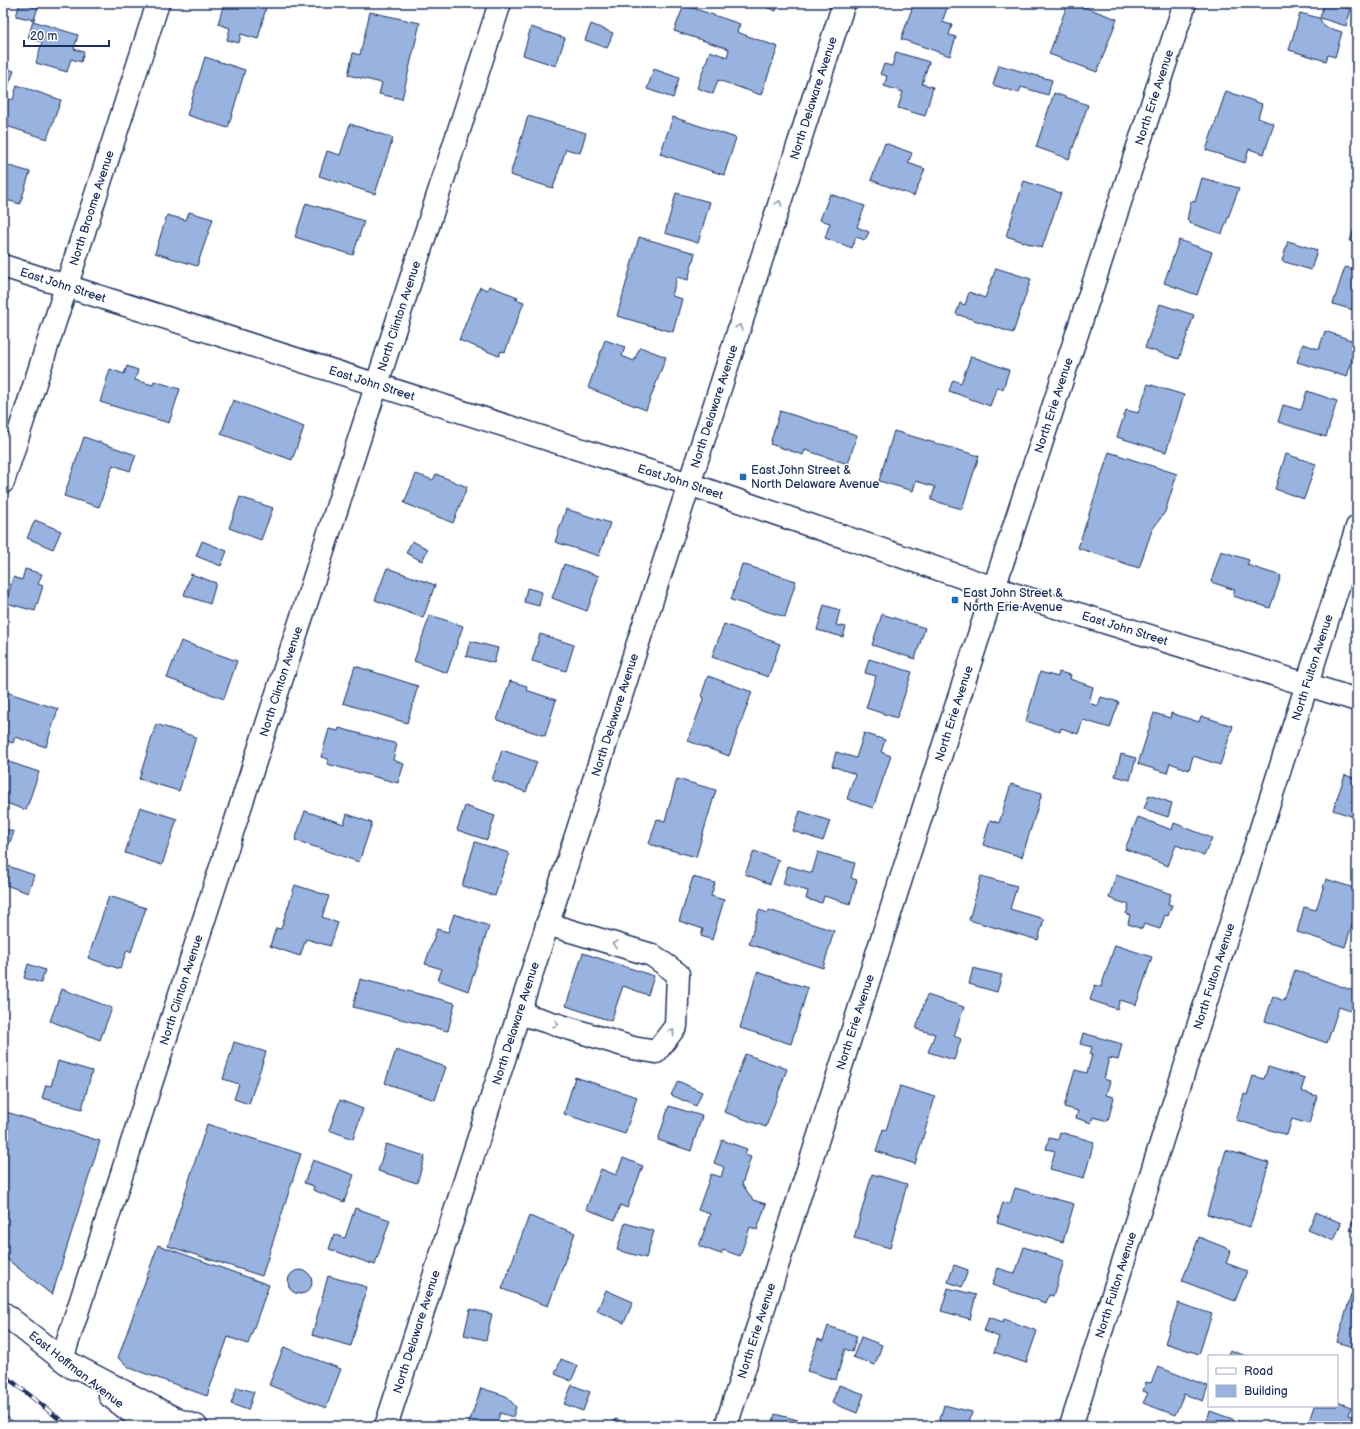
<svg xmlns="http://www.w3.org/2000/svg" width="1360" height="1429" font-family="'Balsamiq Sans',sans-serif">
<rect width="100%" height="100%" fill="#fff"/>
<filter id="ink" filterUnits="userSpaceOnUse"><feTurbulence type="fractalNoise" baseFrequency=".025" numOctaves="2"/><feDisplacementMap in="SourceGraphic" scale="8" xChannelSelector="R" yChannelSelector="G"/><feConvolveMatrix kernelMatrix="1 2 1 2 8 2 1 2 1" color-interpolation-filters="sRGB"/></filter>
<g filter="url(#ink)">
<!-- building -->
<g fill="#98b3df" stroke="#1b2f5e">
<path d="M20 3 38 7 34 20 16 16Z"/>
<path d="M224 3H267L258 39 241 34 239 43 227 40 230 28 218 24Z"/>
<path d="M755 3H779L776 11Z"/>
<path d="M914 3H949L942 22 952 25 949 35 956 37 950 56 901 39Z"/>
<path d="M1068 3H1073L1117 19 1097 72 1049 54Z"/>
<path d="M1324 3 1351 9 1346 26 1320 18Z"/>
<path d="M684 5 740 24 737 32 778 47 761 95 718 80 713 94 697 88 710 51 727 57 729 49 674 31Z"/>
<path d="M370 12 420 23 402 99 379 94 382 83 348 75 353 53 360 55Z"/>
<path d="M1300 13 1319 18 1325 27 1342 32 1335 57 1328 55 1326 61 1289 50Z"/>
<path d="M33 21 78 35 74 49 84 52 81 62 71 59 67 72 36 63 42 42 28 38Z"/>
<path d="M591 24 613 33 607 48 585 40Z"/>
<path d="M531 27 565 38 556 66 523 55Z"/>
<path d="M896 52 929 62 922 84 933 87 925 116 898 108 903 92 884 86 887 76 880 74 884 64 892 66Z"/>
<path d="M205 57 245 70 228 128 187 115Z"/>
<path d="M999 65 1052 80 1048 95 1021 87 1019 93 993 85Z"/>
<path d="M3 67 14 71 7 89 3 87Z"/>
<path d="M654 69 679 78 673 98 647 89Z"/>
<path d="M17 85 61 100 47 139 3 125V97L13 100Z"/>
<path d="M1226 91 1262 104 1258 118 1274 124 1264 154 1249 149 1245 163 1206 150Z"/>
<path d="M1054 93 1088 105 1069 159 1036 147Z"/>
<path d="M528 116 586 133 580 153 566 149 553 188 510 175Z"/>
<path d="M673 117 736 138 724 175 660 154Z"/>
<path d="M350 124 393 138 375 194 319 176 327 151 340 155Z"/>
<path d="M885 143 912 153 908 163 925 169 914 196 871 180Z"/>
<path d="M3 164 30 172 20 204 3 199Z"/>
<path d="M1202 178 1239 188 1222 234 1189 223V221L1187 220 1191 201 1195 202Z"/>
<path d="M1024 181 1061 193 1042 248 1006 236Z"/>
<path d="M676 193 710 202 698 243 665 233Z"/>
<path d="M830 194 865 206 857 227 869 232 865 240 856 237 852 248 825 238 830 223 820 220Z"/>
<path d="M306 203 364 221 353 255 295 237Z"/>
<path d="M189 212 213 219 197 266 155 253 167 215 186 220Z"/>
<path d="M1357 219V243L1350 241Z"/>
<path d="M639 237 695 253 688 280 677 277 672 296 682 299 673 332 617 316Z"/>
<path d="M1179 240 1212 252 1197 295 1164 283Z"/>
<path d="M1288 241 1317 250 1311 270 1282 261Z"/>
<path d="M1345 267 1357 270V311L1333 304Z"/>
<path d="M996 268 1031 279 1013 333 956 314 960 303 965 305 969 292 985 298Z"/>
<path d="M489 286 518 297 515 299 524 302 505 352 501 351 499 356 459 340 480 287 487 290Z"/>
<path d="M1160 304 1194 315 1179 359 1145 348Z"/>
<path d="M1325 331 1357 342 1347 377 1297 362 1303 344 1319 349Z"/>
<path d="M605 340 625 347 622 356 634 361 640 347 666 357 646 410 588 388Z"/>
<path d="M971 356 1009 370 1003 389 997 387 990 406 949 391 953 380 961 383Z"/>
<path d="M127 366 138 370 135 380 153 385 154 381 180 389 169 423 100 402 110 369 124 374Z"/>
<path d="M1148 384 1184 395 1166 452 1117 437 1126 410 1138 413Z"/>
<path d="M1307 391 1337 401 1326 437 1278 422 1283 405 1301 410Z"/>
<path d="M233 400 304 427 292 460 221 434Z"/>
<path d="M780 411 857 435 848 464 805 450 803 455 770 444Z"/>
<path d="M894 431 979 456 962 509 931 500 935 487 916 481 913 491 879 481Z"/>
<path d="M84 437 136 455 130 471 113 465 99 507 64 496Z"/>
<path d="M1109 452 1177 474 1165 512 1152 530 1139 568 1078 548Z"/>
<path d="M1286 454 1316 464 1304 499 1275 489Z"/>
<path d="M416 474 433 480 436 474 467 487 453 523 404 503Z"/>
<path d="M240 497 273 508 261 540 229 528Z"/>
<path d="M566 509 610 523 599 556 555 542Z"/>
<path d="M35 520 61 531 53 549 27 538Z"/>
<path d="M202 541 227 551 221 566 196 556Z"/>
<path d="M412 541 428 549 422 561 406 553Z"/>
<path d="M1221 551 1249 560 1247 565 1281 576 1270 608 1233 596 1235 590 1211 582Z"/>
<path d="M564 564 599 576 587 611 552 598Z"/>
<path d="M742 564 796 581 785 617 731 600Z"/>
<path d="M387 568 435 585 423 618 375 600Z"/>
<path d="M25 569 42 574 38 584 43 586 35 611 6 603 13 577 22 580Z"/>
<path d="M191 574 216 583 210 604 184 595Z"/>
<path d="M527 588 542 592 539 606 524 602Z"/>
<path d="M824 605 840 610 836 625 846 627 843 637 817 630Z"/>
<path d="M882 614 925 628 915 659 872 645Z"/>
<path d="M430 615 463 626 447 673 414 661Z"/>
<path d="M724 624 780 644 768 677 712 657Z"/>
<path d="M540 634 574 645 566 671 532 661Z"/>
<path d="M181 641 237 661 224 699 167 678Z"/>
<path d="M470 641 498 648 494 663 466 656Z"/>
<path d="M869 659 912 672 897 718 866 708 876 676 865 673Z"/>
<path d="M355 666 418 686 407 723 343 703Z"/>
<path d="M1040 672 1058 677 1059 672 1071 675 1070 679 1093 687 1089 703 1098 706 1101 697 1119 702 1110 728 1083 720 1078 734 1061 728 1060 732 1026 721Z"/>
<path d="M708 676 752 692 729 756 688 741 704 697 701 696Z"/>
<path d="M510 681 527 686 526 690 556 700 545 736 497 720Z"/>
<path d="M3 691 58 709 46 747 15 737 13 743 3 740Z"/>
<path d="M1154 713 1170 718 1171 713 1199 722 1201 716 1233 726 1220 765 1193 756 1189 770 1170 763 1167 773 1138 764Z"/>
<path d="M156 724 196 737 179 791 139 779Z"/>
<path d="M339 728 397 744 393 760 404 764 398 783 327 764 328 759 321 757 329 729 338 731Z"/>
<path d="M864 733 885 740 881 752 891 756 873 808 847 799 855 774 832 766 836 752 856 758Z"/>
<path d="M502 750 537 762 526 792 492 780Z"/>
<path d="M1121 754 1136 758 1130 780 1115 776Z"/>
<path d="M3 760 39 772 26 810 3 802Z"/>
<path d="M1345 775 1357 779V818L1333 810Z"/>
<path d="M677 779 716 790 696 857 649 844 657 819 665 821Z"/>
<path d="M1011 784 1042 793 1022 857 983 845 990 820 999 823Z"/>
<path d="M1149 795 1172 803 1168 817 1144 809Z"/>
<path d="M465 806 495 816 487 840 457 830Z"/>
<path d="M140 807 177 819 162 865 125 853Z"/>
<path d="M305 811 344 824 347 814 372 823 359 862 295 840Z"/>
<path d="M800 811 830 821 823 841 793 831Z"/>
<path d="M1138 817 1172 830 1174 823 1212 838 1204 856 1176 845 1168 866 1125 849Z"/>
<path d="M3 828 14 832 6 852 3 850Z"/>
<path d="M475 842 509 853 495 896 462 886Z"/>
<path d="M754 851 779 860 770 884 745 874Z"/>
<path d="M818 852 855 863 851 878 857 880 850 904 824 896 822 903 806 899 808 891 783 884 788 866 812 873Z"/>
<path d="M8 866 34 875 28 893 3 884Z"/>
<path d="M1116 875 1171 894 1168 904 1172 905 1168 916 1165 915 1160 929 1144 924 1142 929 1128 924 1130 915 1126 914 1129 905 1109 898Z"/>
<path d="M981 876 1017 886 1010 909 1044 919 1038 940 969 920Z"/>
<path d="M693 877 715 883 711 896 724 900 712 940 701 936 703 929 679 921Z"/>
<path d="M1326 879 1357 889V909L1345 947 1297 932 1304 907 1316 910Z"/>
<path d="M295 885 329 896 322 917 338 923 330 946 306 939 300 956 270 946 276 928 281 929Z"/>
<path d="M109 896 146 908 131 952 127 950 120 969 88 958Z"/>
<path d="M759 910 768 913 769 910 834 931 823 968 749 944Z"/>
<path d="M3 914 8 915 3 928Z"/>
<path d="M454 914 489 926 468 991 438 980 442 969 425 964 437 929 448 932Z"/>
<path d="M1115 945 1152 957 1136 1005 1120 1000 1117 1009 1090 1000 1095 985 1101 987Z"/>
<path d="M583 953 654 976 648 995 623 986 611 1021 566 1006Z"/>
<path d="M28 964 45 970 41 983 24 978Z"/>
<path d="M973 968 1002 975 997 992 969 984Z"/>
<path d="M1295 970 1357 992V999L1353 1012 1339 1007 1327 1043 1265 1021 1273 996 1284 1001Z"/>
<path d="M757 972 808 988 791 1044 740 1028Z"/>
<path d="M360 979 455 1003 448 1031 353 1007Z"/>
<path d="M62 989 112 1008 100 1040 50 1021Z"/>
<path d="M927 995 964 1007 954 1036 961 1039 954 1060 928 1052 935 1034 916 1029Z"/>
<path d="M1083 1033 1122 1044 1118 1060 1109 1058 1104 1079 1110 1081 1106 1095 1114 1097 1108 1121 1093 1117 1091 1123 1076 1118 1078 1111 1064 1107 1075 1070 1087 1073 1092 1055H1090L1092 1047 1080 1044Z"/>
<path d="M234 1042 266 1052 249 1104 234 1099 239 1084 223 1079Z"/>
<path d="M396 1050 446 1067 435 1100 385 1083Z"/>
<path d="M745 1054 787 1069 766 1127 724 1112Z"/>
<path d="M58 1061 92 1071 82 1109 42 1098 46 1085 51 1086Z"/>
<path d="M1268 1067 1305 1078 1301 1091 1317 1096 1309 1124 1292 1119 1287 1135 1236 1120 1244 1094 1247 1095 1253 1076 1264 1079Z"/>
<path d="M575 1077 637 1097 625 1134 564 1114Z"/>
<path d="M678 1081 702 1092 696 1106 671 1095Z"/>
<path d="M900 1086 935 1097 915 1164 876 1151 883 1129 886 1130Z"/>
<path d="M340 1100 363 1109 353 1139 329 1130Z"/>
<path d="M669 1106 702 1116 691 1151 658 1140Z"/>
<path d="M3 1111 100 1141 52 1295 3 1256Z"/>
<path d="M207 1124 301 1154 262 1276 168 1246Z"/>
<path d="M1060 1132 1094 1142 1084 1178 1050 1169 1055 1151 1046 1149 1049 1138 1058 1140Z"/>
<path d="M722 1140 747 1149 745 1155 751 1157 742 1184 753 1200 766 1204 757 1230 750 1227 740 1256 723 1250 721 1254 699 1246 710 1214 698 1210 711 1174 721 1177 724 1167 714 1163Z"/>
<path d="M386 1144 425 1156 417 1183 378 1171Z"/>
<path d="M1226 1150 1269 1163 1250 1227 1207 1214Z"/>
<path d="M623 1158 643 1166 627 1208 620 1205 615 1220 586 1209 601 1169 616 1175Z"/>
<path d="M313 1160 354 1175 344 1202 313 1190 314 1186 304 1183Z"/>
<path d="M872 1174 907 1184 890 1248 854 1238Z"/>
<path d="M1015 1188 1074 1204 1063 1242 997 1223 1003 1202 1010 1204Z"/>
<path d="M1357 1207V1232L1350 1230Z"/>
<path d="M355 1208 390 1220 375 1265 329 1249 334 1234 345 1238Z"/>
<path d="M1316 1212 1341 1223 1334 1241 1308 1230Z"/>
<path d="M529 1216 575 1233 548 1306 502 1289Z"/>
<path d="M625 1223 654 1231 646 1258 617 1250Z"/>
<path d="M1199 1237 1231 1250 1226 1263 1247 1271 1235 1301 1182 1281Z"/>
<path d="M158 1245 269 1285 248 1344 228 1337 207 1396 130 1368 118 1358Z"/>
<path d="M1024 1247 1064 1261 1053 1296 1049 1295 1046 1303 992 1285 998 1268 1015 1274Z"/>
<path d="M954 1265 968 1270 962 1287 948 1282Z"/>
<circle cx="300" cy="1282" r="12"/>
<path d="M328 1276 367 1287 351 1346 312 1335Z"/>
<path d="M948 1288 976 1295 970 1319 941 1311Z"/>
<path d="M606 1290 633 1302 624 1323 597 1311Z"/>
<path d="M1351 1295 1357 1297V1348L1337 1342Z"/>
<path d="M1178 1303 1212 1314 1199 1354 1165 1343Z"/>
<path d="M470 1309 492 1314 486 1340 464 1335Z"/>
<path d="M989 1317 1003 1322 1004 1319 1037 1331 1026 1363 994 1352 999 1337 984 1331Z"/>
<path d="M828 1326 857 1336 852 1352 845 1349 836 1380 807 1371 818 1339 823 1341Z"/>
<path d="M861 1337 882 1345 875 1365 853 1357Z"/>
<path d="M284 1347 341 1369 326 1408 269 1385Z"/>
<path d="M1230 1350 1246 1356H1227Z"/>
<path d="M561 1359 578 1366 571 1381 555 1374Z"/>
<path d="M1158 1367 1208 1386 1203 1401 1184 1394 1175 1415 1143 1403 1148 1393 1143 1391 1146 1382 1151 1383Z"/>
<path d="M572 1385 590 1392 583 1411 564 1404Z"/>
<path d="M839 1385 864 1394 857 1413 832 1403Z"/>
<path d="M237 1387 254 1392 248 1410 231 1404Z"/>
<path d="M481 1388 506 1396 516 1407 513 1417 500 1413 496 1426H468Z"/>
<path d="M1337 1402 1351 1407 1348 1415 1352 1416 1349 1426H1321L1309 1421 1314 1406H1337Z"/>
<path d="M944 1405 972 1412 968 1426H938Z"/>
<path d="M1210 1411 1241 1422 1240 1426H1205Z"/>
<path d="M775 1414 821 1426H772Z"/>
<path d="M615 1419 637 1426H613Z"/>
</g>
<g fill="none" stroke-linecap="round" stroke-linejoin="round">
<!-- minor casing -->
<g stroke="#1b2f5e" stroke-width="25">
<g id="minor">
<path id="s1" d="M3 266 689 484 994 588 1357 700"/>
<path id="s2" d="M3 482 158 3"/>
<path d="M519 1013 633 1048 656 1052 676 1026 678 974 652 955 547 924"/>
<path d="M3 1313 73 1368"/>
<path d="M110 1396 149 1426"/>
<path id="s3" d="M196 1426 178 1420 62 1359 500 3"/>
<path id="s4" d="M386 1426 844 3"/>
<path id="s5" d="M726 1426 994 588 1185 3"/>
<path id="s6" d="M1071 1426 1357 527"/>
</g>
</g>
<!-- minor -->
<use href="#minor" stroke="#fff" stroke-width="22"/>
<!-- rail casing -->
<g stroke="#1b2f5e" stroke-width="4.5">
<g id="rail">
<path d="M3 1374 68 1426"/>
<path d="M3 1416 15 1426"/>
</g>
</g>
<!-- rail -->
<use href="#rail" stroke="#fff" stroke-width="3" stroke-dasharray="9" stroke-linecap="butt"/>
</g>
<!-- one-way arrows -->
<defs><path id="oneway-chevron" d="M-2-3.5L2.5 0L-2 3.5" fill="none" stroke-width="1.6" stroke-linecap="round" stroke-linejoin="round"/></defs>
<g stroke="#8d97ae">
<use href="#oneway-chevron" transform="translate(779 203) rotate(-72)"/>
<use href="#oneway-chevron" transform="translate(739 327) rotate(-72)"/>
<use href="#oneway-chevron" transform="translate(615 944) rotate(-164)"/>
<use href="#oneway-chevron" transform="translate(556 1024) rotate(18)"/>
<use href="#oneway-chevron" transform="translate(672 1032) rotate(-52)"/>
</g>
</g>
<!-- markers -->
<g fill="#1f6fb2" stroke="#fff" stroke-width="1.5">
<rect x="739" y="473" width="8" height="8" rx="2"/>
<rect x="951" y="596" width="8" height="8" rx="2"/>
</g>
<g text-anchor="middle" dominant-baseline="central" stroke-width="3" stroke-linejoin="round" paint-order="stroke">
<!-- street labels -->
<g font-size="12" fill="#1b2f5e" stroke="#fff">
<text stroke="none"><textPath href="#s4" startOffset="1395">North Delaware Avenue</textPath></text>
<text stroke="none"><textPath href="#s5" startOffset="1396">North Erie Avenue</textPath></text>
<text stroke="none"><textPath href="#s2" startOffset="288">North Broome Avenue</textPath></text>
<text stroke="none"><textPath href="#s1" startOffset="63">East John Street</textPath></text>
<text stroke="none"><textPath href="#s3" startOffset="1246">North Clinton Avenue</textPath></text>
<text stroke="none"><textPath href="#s1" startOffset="387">East John Street</textPath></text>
<text stroke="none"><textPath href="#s4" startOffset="1071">North Delaware Avenue</textPath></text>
<text stroke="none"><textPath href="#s5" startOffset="1072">North Erie Avenue</textPath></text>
<text stroke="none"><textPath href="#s1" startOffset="711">East John Street</textPath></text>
<text stroke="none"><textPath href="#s1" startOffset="1179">East John Street</textPath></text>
<text stroke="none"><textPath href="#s6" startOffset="796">North Fulton Avenue</textPath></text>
<text stroke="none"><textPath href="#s3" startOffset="862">North Clinton Avenue</textPath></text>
<text stroke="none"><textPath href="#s4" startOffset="747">North Delaware Avenue</textPath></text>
<text stroke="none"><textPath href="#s5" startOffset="748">North Erie Avenue</textPath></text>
<text stroke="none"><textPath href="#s6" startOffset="472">North Fulton Avenue</textPath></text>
<text stroke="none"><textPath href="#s3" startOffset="538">North Clinton Avenue</textPath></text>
<text stroke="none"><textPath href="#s4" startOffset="423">North Delaware Avenue</textPath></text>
<text stroke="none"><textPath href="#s5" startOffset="424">North Erie Avenue</textPath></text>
<text stroke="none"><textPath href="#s6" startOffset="148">North Fulton Avenue</textPath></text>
<text stroke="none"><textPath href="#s4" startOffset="99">North Delaware Avenue</textPath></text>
<text stroke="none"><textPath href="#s5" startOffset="100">North Erie Avenue</textPath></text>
<text transform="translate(76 1370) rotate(38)">East Hoffman Avenue</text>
</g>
<!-- poi labels -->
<g font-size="12" fill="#1b2f5e" stroke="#fff" text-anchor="start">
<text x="751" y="470">East John Street &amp;<tspan x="751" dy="14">North Delaware Avenue</tspan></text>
<text x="963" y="593">East John Street &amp;<tspan x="963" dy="14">North Erie Avenue</tspan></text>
</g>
</g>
<!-- margin -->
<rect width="1360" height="1429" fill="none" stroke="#fff" stroke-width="16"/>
<rect x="8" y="8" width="1344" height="1413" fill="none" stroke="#1b2f5e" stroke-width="1.5" filter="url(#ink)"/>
<!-- legend -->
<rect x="1208" y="1355" width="130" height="52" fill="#ffffff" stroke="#a4acbf"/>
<rect x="1216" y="1368" width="20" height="6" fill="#ffffff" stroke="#a4acbf"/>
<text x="1244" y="1375" font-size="12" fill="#1b2f5e">Road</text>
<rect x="1216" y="1385" width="20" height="12" fill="#98b3df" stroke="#a4acbf"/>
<text x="1244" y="1395" font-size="12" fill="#1b2f5e">Building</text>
<!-- scale -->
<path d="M24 40v6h85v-6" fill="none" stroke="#1b2f5e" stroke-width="2"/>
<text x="30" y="40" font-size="12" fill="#1b2f5e" stroke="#ffffff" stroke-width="3" paint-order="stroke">20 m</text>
</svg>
